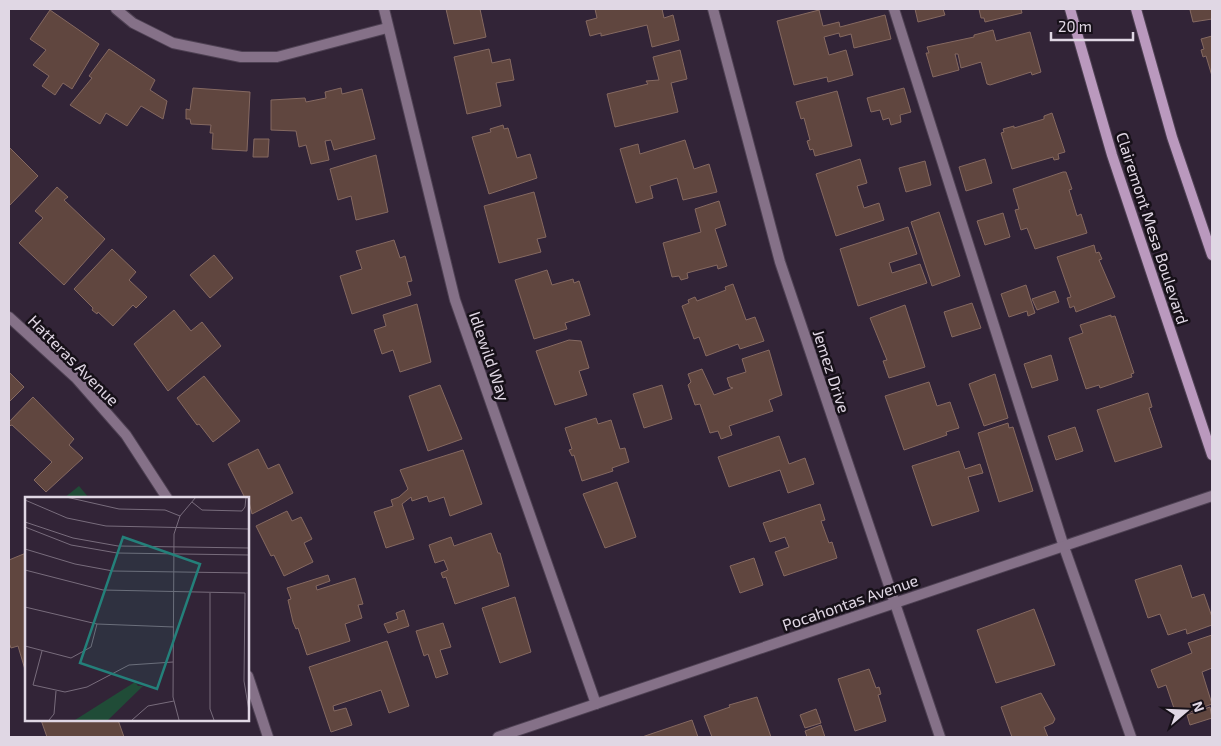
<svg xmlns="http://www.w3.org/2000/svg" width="1221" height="746" font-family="'Exo 2',sans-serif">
<rect width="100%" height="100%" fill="#322437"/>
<!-- green -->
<path fill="#204c37" d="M79 486 89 498H64Z"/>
<!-- building -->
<g fill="#60463f" stroke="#856961">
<path d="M446 9H480L486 37 454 44Z"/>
<path d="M595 9H662L664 18 673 15 679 40 652 47 647 25 601 36V33L590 36 586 21 597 18Z"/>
<path d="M915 9H943L945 15 918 22Z"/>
<path d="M979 9H1021L1022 13 985 22 984 18H981Z"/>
<path d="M1193 9H1212V19L1193 22 1190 10Z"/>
<path d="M50 10 99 44 72 89 63 83 55 95 42 86 49 76 33 65 46 50 30 39Z"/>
<path d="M819 10 823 26 839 22 840 27 885 15 891 39 854 48 851 34 840 37 839 33 824 37 829 55 846 50 853 75 828 82 827 77 794 85 777 21Z"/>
<path d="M993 30 996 41 1030 32 1041 72 1032 75 1031 72 990 85 987 84 981 62 961 68 958 54H955L959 70 933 77 926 53H929L927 47 974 37V35Z"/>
<path d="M1212 36V76L1206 56 1203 57 1201 50 1204 49 1201 39Z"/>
<path d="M109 49 155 80 150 90 167 101 163 119 141 106 127 126 106 113 100 124 70 105 92 78 89 76Z"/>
<path d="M489 49 492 63 510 59 514 80 496 83 501 106 467 114 454 57Z"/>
<path d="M680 50 687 79 671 83 678 112 615 127 607 94 648 84 646 81 659 80 653 57Z"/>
<path d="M193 88 250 92 247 151 212 149 213 133H210L211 125 191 124 190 119H186V109L190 110Z"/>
<path d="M341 88 342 94 362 89 375 139 334 150 331 140 325 141 329 160 311 164 306 145 299 147 296 131 271 130V100L305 98 306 102 326 98 325 92Z"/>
<path d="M904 88 911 112 900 115 901 122 891 125 889 118 883 120 880 110 871 112 867 98Z"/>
<path d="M837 91 852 146 815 156 813 149 810 150 807 141 810 140 804 118 801 119 796 102Z"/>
<path d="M1052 113 1065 152 1058 154 1059 159 1054 160 1053 157 1012 169 1001 133 1004 132 1003 129 1014 126V128L1044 119V116Z"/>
<path d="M503 125 504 129 508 128 517 158 530 154 537 178 489 194 472 137 491 132 490 129Z"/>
<path d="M254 139H269L268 157H253Z"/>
<path d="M685 140 694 169 709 164 717 192 683 200 677 178 650 186 653 198 636 203 620 149 638 144 640 154Z"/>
<path d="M9 147 38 176 9 206Z"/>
<path d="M376 155 388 212 356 220 351 196 338 200 330 169Z"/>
<path d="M860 159 867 183 857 186 864 208 879 203 884 220 836 236 816 174Z"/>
<path d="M985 159 992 183 966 191 959 167Z"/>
<path d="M925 161 931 185 906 192 899 168Z"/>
<path d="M1063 172H1066L1072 189 1069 190 1077 216 1081 214 1087 233 1035 249 1027 228 1021 230 1015 210 1019 209 1013 189Z"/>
<path d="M57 187 68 197 64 200 105 239 64 285 19 243 43 218 35 211Z"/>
<path d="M534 192 546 237 537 239 541 252 499 263 484 206Z"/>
<path d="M719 201 726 225 715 229 727 266 718 269 717 265 687 273 688 278 681 280 679 276 672 277 663 243 701 232 695 209Z"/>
<path d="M939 212 960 276 932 286 911 222Z"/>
<path d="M1003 213 1010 237 985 245 977 221Z"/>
<path d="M908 227 917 254 889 263 892 273 920 264 927 283 858 306 840 249Z"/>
<path d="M394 240 400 258 405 256 412 281 407 282 411 295 352 314 340 276 362 269 356 251Z"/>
<path d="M1094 245 1096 253 1099 252 1102 259 1099 260 1115 297 1076 312 1074 306 1070 308 1067 298 1071 297 1057 257Z"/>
<path d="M112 249 136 272 129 280 147 297 136 308 133 305 113 326 98 312 97 314 92 310 93 308 74 289Z"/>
<path d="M214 255 233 278 210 298 190 275Z"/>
<path d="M547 270 552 285 573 279 574 283 579 281 590 315 565 323 567 329 534 339 515 280Z"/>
<path d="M733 284 746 320 755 317 764 341 740 349 738 344 706 356 699 337 694 339 682 306 689 303 688 300 695 297 697 301 726 290 725 287Z"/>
<path d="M1026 285 1035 313 1028 316 1027 311 1009 317 1001 294Z"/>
<path d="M1055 291 1059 302 1037 310 1032 299Z"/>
<path d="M972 303 981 328 952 337 944 312Z"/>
<path d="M417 304 431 362 400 372 393 350 382 354 374 330 386 326 383 315Z"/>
<path d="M905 305 925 367 889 378 883 361 887 360 870 318Z"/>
<path d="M174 310 191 331 202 322 221 346 168 391 134 344Z"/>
<path d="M1111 315V317L1115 316 1134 373 1131 374 1132 377 1100 388 1099 385 1086 389 1069 338 1083 333 1080 325Z"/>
<path d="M569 340 581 341 589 368 579 371 587 395 555 405 536 351Z"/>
<path d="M769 350 782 395 769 400 773 411 729 426 732 435 721 439 718 431 710 433 700 404 695 405 688 385 691 382 688 374 702 369 714 395 733 388 730 387 727 378 746 372 742 359Z"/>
<path d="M1051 355 1058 380 1032 388 1024 364Z"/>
<path d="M9 372 24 387 9 402Z"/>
<path d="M995 374 1008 418 984 426 969 384Z"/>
<path d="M204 376 240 421 213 442 199 424 197 425 177 398Z"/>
<path d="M929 382 937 406 950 402 959 428 946 432 947 435 904 450 885 396Z"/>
<path d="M440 385 462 439 428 451 409 396Z"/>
<path d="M662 385 672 419 644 428 633 394Z"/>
<path d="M1148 393 1152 407 1149 408 1162 447 1115 462 1097 410Z"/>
<path d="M33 397 74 439 69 445 83 458 46 492 34 480 52 462 12 425 9 426V422Z"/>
<path d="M596 418 598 424 611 420 620 449 625 448 629 462 612 468 613 471 582 481 574 455 572 456 569 450 572 449 565 428Z"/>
<path d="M1008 423 1009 428 1013 427 1033 491 999 502 978 433Z"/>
<path d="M1075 427 1083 451 1056 460 1048 436Z"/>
<path d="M779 436 789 464 805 458 814 484 788 493 780 470 729 487 718 457Z"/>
<path d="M258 449 268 469 279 464 293 493 252 514 248 498H245L228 464Z"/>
<path d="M463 450 482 504 450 516 444 497 429 502 427 496 412 501 411 497 402 504 414 539 386 548 374 512 393 506 391 500 399 497 408 489 400 470Z"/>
<path d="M959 451 965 469 980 464 983 473 968 477 979 511 932 526 912 466Z"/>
<path d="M617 482 636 537 605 548 583 494Z"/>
<path d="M820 504 825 520 821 521 829 543 832 542 837 558 784 576 775 552 789 547 785 537 770 542 763 523Z"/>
<path d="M287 511 292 521 301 517 312 539 304 543 313 562 284 576 274 555 271 556 256 526Z"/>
<path d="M491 533 498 553H500L509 586 455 604 446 577 443 578 441 573 448 570 444 560 435 563 429 545 451 537 454 546Z"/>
<path d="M26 553V673L18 646 11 648 9 643V560Z"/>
<path d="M754 558 763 585 740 593 730 566Z"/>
<path d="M1181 565 1192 598 1204 594 1212 617V625L1187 634 1186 629 1168 635 1160 614 1148 618 1135 580Z"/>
<path d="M328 575 330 581 316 586 317 590 355 578 363 604 358 605 362 618 345 624 350 641 307 655 298 628 296 629 293 622 288 600 291 599 287 588Z"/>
<path d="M515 597 531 652 500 663 482 608Z"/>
<path d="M1034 609 1055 665 996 683 977 630Z"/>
<path d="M404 610 409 626 388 633 384 624 398 619 396 613Z"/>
<path d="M443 623 451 647 440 650 448 674 436 678 428 654 424 656 416 631Z"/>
<path d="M1212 635V668L1202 672 1212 704 1177 717 1166 685 1158 688 1151 670 1192 653 1188 643Z"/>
<path d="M387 641 409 706 389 713 381 690 333 706 334 711 346 708 352 725 331 732 309 667Z"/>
<path d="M869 669 876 688 879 687 881 694 878 695 886 721 855 731 838 679Z"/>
<path d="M1041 693 1055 719 1053 723 1044 727 1048 737H1012L1001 707Z"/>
<path d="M757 697 771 737H712L704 716 730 707 729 705Z"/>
<path d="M1210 707 1212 718 1190 725 1187 715Z"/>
<path d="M816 709 821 723 805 728 800 715Z"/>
<path d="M41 720H118L124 737H47Z"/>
<path d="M692 720 698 737H642Z"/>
<path d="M821 725 825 737H807L805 731Z"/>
</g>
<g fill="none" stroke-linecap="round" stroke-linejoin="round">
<!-- service casing -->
<g stroke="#4e4153" stroke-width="12">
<path id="service" d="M894 9 1064 547 1131 737"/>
</g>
<!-- minor casing -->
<g stroke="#4e4153" stroke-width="12">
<g id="minor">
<path d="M116 9 133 23 173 43 241 57H277L387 28"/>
<path d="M384 9 455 300 596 704"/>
<path d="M713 9 780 262 940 737"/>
<path d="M9 317 76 378 126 435 167 498"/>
<path d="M248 676 268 737"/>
<path d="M498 737 1212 496"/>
</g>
</g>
<!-- secondary casing -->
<g stroke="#4e4153" stroke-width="12">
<g id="secondary">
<path d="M1070 9 1112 155 1212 455"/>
<path d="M1136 9 1172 137 1212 255"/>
</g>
</g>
<!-- service -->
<use href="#service" stroke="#857188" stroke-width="10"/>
<!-- minor -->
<use href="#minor" stroke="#857188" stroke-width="10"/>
<!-- secondary -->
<use href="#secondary" stroke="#ba99be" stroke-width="10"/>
</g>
<g text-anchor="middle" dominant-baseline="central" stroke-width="5" stroke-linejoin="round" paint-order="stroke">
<!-- street labels -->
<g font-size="16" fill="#e0d7e4" stroke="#161018">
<text transform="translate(1153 228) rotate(72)">Clairemont Mesa Boulevard</text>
<text transform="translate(490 356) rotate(71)">Idlewild Way</text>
<text transform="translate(74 360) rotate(45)">Hatteras Avenue</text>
<text transform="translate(832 371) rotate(72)">Jemez Drive</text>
<text transform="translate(850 602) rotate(-19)">Pocahontas Avenue</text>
</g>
</g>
<!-- overview -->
<g transform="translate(25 497)">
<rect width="224" height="224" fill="#322437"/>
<path d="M110 185 113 189H118L83 223H50Z" fill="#204c37"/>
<path fill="none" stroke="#786c7c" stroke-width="1" d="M41 0 94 12 140 13 155 19M0 3 42 21 81 29 224 32M167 5 177 13 217 14 220 10 221 0M0 25 48 41 93 49 224 51M0 30 46 48 92 56 224 58M0 52 50 67 88 74 224 76M0 73 78 93 220 96 219 184 224 214M185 96V212L189 223M0 110 72 127 149 130M0 149 46 161 66 150 72 127M17 154 8 188 40 195 62 190 104 168 148 165M24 223 29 217 31 194M107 223 123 209 149 204M154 223 148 200 149 37 155 19 171 0"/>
<path fill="#24807a" fill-opacity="0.15" stroke="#24807a" stroke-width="2.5" d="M98 40 175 67 132 192 55 166Z"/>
<rect width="224" height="224" fill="none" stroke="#e0d7e4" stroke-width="2.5"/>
</g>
<!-- border -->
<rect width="1221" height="746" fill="none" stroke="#e0d7e4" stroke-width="20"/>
<!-- north arrow -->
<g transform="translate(1186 711) rotate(71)" stroke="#161018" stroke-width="4" paint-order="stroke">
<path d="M0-4L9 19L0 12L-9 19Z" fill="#e0d7e4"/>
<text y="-8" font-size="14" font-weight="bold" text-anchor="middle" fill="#e0d7e4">N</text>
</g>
<!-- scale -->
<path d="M1051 32v8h82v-8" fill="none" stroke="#e0d7e4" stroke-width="2.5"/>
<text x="1058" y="32" font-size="15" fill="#e0d7e4" stroke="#161018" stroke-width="4" paint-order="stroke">20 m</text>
</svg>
